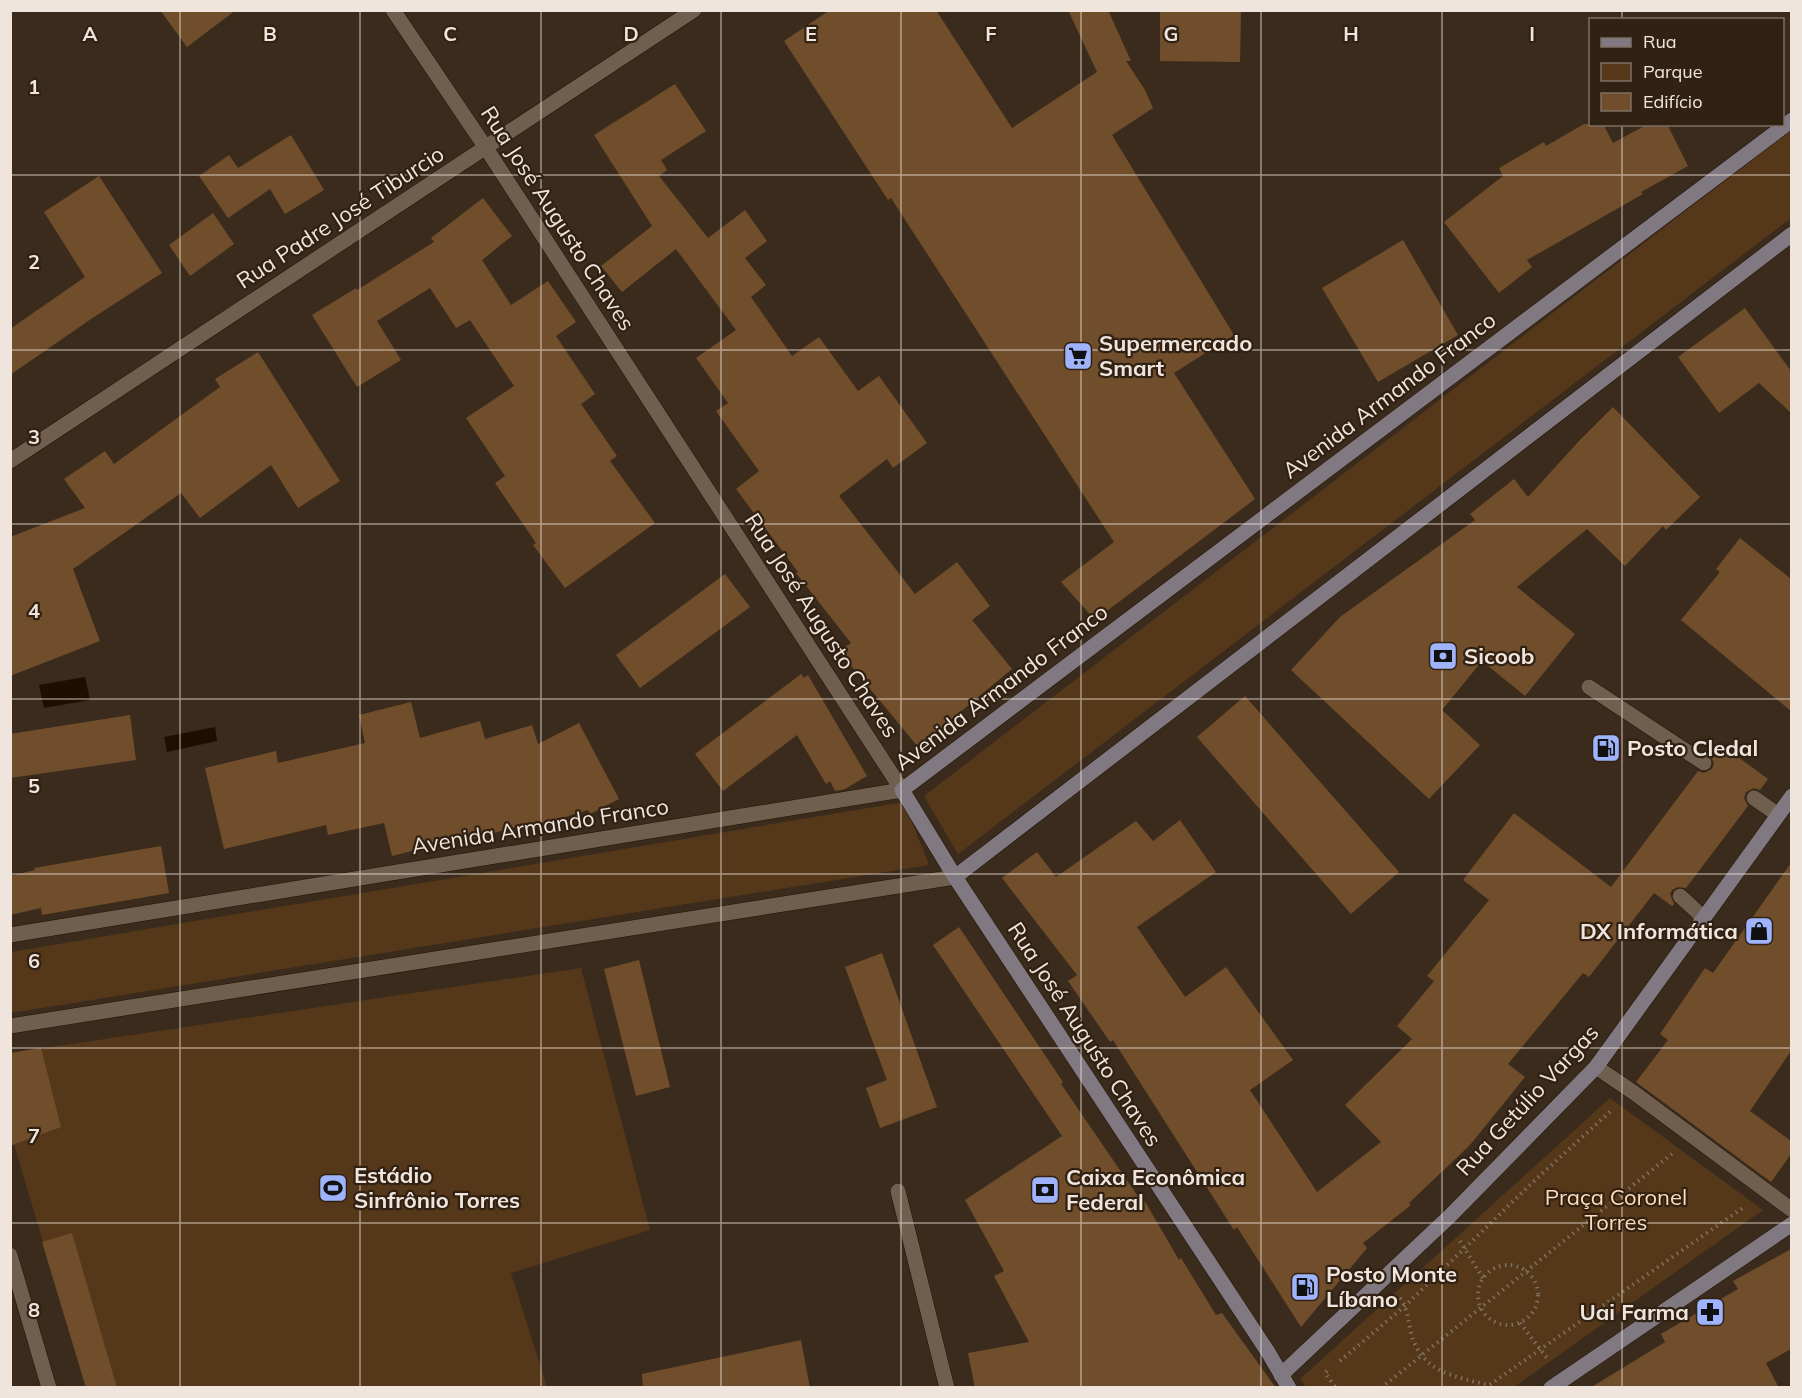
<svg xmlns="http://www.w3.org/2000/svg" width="1802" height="1398" font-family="Mulish,sans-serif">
<rect width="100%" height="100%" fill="#3b2b1c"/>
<!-- green -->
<g fill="#553819">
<path d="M1791 130V218L958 854 924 796Z"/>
<path d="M904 802 929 865 11 1013V952Z"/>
<path d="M581 968 650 1230 511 1273 547 1387H86L11 1134V1053Z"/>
<path d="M1610 1098 1763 1210 1514 1387H1306L1300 1379Z"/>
</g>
<!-- water -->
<g fill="#1f0e00">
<path d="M85 677 90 700 44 708 39 685Z"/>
<path d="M215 727 217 741 167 752 164 737Z"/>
</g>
<!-- building -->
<g fill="#714e2b">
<path d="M160 10H236L187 47Z"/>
<path d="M830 10H936L1012 128 1097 72 1068 10H1108L1131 61H1126L1145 90 1153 108 1112 135 1234 335 1174 373 1255 499 1095 620 1061 582 1114 542 891 198 888 200 784 41Z"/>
<path d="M1160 10H1241L1240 62 1160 61Z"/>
<path d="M675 84 706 131 661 160 667 170 659 176 708 238 745 210 767 241 745 258 766 285 751 297 792 356 819 337 858 391 879 376 927 443 893 468 887 459 839 496 915 594 957 562 990 606 972 620 1012 669 918 747 839 651 851 643 796 573 798 572 736 489 759 471 716 411 728 403 696 358 736 330 676 249 622 292 601 266 652 226 594 135Z"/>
<path d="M1584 124H1603L1613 143 1648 124H1667L1688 166 1641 192 1643 194 1527 260 1532 267 1499 293 1444 222 1503 176 1499 168 1544 142 1546 146Z"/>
<path d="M291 135 324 190 285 214 270 189 228 218 199 176 229 155 238 168Z"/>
<path d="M99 176 162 273 91 319 10 375V329L85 277 44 212Z"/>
<path d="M483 198 512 236 482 260 511 305 548 281 576 322 556 336 595 394 581 404 617 456 610 461 655 523 565 588 533 545 536 543 495 483 505 476 466 418 514 386 470 320 456 328 430 288 377 321 401 360 357 387 312 315 356 288 357 290 434 242 431 238Z"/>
<path d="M213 213 234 244 190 276 169 245Z"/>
<path d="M1403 240 1458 335 1378 382 1322 288Z"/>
<path d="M1745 308 1791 371V413L1759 383 1719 413 1678 357Z"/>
<path d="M258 352 340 481 298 508 271 465 200 518 181 493 73 569 100 641 10 676V537L85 508 64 479 105 451 114 464 220 387 215 379Z"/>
<path d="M1613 407 1700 497 1666 530 1663 526 1625 566 1587 529 1517 587 1575 634 1525 696 1482 661 1442 710 1480 745 1429 799 1291 670 1340 617 1475 520 1470 514 1514 479 1528 497 1579 441Z"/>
<path d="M1740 538 1791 579V711L1681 620 1720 572 1716 569Z"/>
<path d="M725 574 750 607 640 688 616 655Z"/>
<path d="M801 674 804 678 808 675 867 776 845 789 835 791 830 781 826 784 797 735 723 791 695 754Z"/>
<path d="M1245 696 1399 872 1351 914 1197 737Z"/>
<path d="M411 702 420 738 480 721 485 739 532 725 538 744 579 723 619 799 590 814 588 810 532 827 530 823 465 841 464 838 392 856 384 823 328 835 326 825 224 849 205 768 276 751 278 763 365 743 359 715Z"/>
<path d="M130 715 136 760 10 778V734Z"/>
<path d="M1719 743 1768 779 1760 790 1754 788 1746 792 1744 798 1748 806 1686 888 1678 887 1672 890 1670 894 1674 904 1672 906 1654 893 1589 977 1583 973 1508 1064 1525 1077 1470 1145 1409 1203 1411 1205 1363 1243 1367 1248 1301 1327 1237 1227 1234 1230 1113 1040 1110 1042 1068 981 1077 975 1002 878 1037 852 1056 877 1136 821 1153 841 1180 820 1216 872 1137 927 1185 997 1226 967 1293 1060 1250 1090 1317 1192 1381 1142 1345 1105 1412 1039 1397 1026 1434 981 1427 976 1489 900 1463 880 1514 813 1611 887 1698 771 1704 773 1712 769 1714 763 1710 755Z"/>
<path d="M161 846 169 893 42 915 41 908 10 915V876L35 870 34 868Z"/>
<path d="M1791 863V1051L1750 1111 1791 1141V1154L1771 1182 1636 1082 1668 1040 1660 1034 1705 968 1713 973Z"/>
<path d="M959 927 1063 1082 1061 1084 1137 1195 1140 1193 1179 1260 1181 1258 1216 1315 1222 1313 1276 1388H975L968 1353 1029 1342 994 1276 1004 1271 965 1200 1062 1136 933 945Z"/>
<path d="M882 953 937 1107 880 1128 866 1088 887 1080 845 967Z"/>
<path d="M639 960 670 1087 636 1096 604 969Z"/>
<path d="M41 1048 61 1127 10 1146V1053Z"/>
<path d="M72 1233 117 1388H86L42 1242Z"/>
<path d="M1791 1249V1349L1766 1363 1779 1388H1590L1665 1342 1661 1334 1738 1289 1733 1281Z"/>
<path d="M801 1340 810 1388H643L642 1374Z"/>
</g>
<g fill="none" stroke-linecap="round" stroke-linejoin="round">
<!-- lane casing -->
<g stroke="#211305" stroke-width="16">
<g id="lane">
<path d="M1589 687 1704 763"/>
<path d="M1754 798 1777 814"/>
<path d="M1680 896 1704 918"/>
<path d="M898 1191 947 1388"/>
</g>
</g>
<!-- street casing -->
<g stroke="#211305" stroke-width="16">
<g id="street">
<path d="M10 461 694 10"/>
<path d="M10 935 902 790 486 148 393 10"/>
<path d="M10 1026 955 877"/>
<path d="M1596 1067 1633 1092 1792 1210"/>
<path d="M10 1255 49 1388"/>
</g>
</g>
<!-- secondary casing -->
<g stroke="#211305" stroke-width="16">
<g id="secondary">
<path d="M955 877 1792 234"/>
<path d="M1281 1375 1450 1216 1596 1067 1792 796"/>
<path d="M1289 1388 1268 1352 955 877 902 790 1792 120"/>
<path d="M1551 1388 1792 1224"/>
</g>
</g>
<!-- path -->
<g stroke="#7e7063" stroke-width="4" stroke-dasharray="1.5 4.5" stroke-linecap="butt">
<path d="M1460 1241 1484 1280"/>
<circle cx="1508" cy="1295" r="30"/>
<path d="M1400 1298C1408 1309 1408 1320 1411 1333 1422 1373 1454 1376 1488 1385L1490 1388"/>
<path d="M1520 1323 1547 1358"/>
<path d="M1340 1361 1406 1305 1533 1182 1612 1110"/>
<path d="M1327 1371 1325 1373 1336 1388"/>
<path d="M1381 1388 1673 1153"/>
<path d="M1485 1388 1744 1207"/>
</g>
<!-- lane -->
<use href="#lane" stroke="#705e4e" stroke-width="15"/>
<!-- street -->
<use href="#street" stroke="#705e4e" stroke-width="15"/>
<!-- secondary -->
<use href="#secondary" stroke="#807981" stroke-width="15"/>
</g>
<!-- grid -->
<path fill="none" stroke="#f0e5dc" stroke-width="1.5" stroke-opacity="0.55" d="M180 10V1388M360 10V1388M541 10V1388M721 10V1388M901 10V1388M1081 10V1388M1261 10V1388M1442 10V1388M1622 10V20M1622 124V1388M10 175H1792M10 350H1792M10 524H1792M10 699H1792M10 874H1792M10 1048H1792M10 1223H1792"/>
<!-- icons -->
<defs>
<g id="supermarket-square" transform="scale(1.5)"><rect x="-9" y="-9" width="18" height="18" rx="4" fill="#9fb3fd" stroke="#302113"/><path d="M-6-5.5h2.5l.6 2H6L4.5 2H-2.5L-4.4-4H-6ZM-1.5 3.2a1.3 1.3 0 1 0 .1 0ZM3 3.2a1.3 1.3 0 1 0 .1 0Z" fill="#111"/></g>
<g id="bank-square" transform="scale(1.5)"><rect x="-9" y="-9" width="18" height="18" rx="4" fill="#9fb3fd" stroke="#302113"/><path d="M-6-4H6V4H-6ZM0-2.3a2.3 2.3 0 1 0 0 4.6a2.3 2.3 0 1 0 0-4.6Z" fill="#111"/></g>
<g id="fuel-square" transform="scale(1.5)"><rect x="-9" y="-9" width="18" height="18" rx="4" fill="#9fb3fd" stroke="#302113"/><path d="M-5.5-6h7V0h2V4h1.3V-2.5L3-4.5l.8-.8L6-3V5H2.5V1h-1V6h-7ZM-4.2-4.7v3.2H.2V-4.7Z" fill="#111"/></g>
<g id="shop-square" transform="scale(1.5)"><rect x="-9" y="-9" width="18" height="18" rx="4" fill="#9fb3fd" stroke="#302113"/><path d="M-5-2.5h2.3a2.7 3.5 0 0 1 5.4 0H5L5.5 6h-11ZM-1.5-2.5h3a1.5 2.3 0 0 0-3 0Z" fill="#111"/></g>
<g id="stadium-square" transform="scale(1.5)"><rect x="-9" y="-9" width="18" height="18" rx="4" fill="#9fb3fd" stroke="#302113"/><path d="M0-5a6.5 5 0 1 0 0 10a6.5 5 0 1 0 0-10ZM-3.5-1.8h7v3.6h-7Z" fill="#111"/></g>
<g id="pharmacy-square" transform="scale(1.5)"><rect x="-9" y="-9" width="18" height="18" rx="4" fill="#9fb3fd" stroke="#302113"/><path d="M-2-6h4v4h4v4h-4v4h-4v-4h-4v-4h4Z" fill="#111"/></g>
</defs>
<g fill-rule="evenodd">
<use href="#supermarket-square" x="1078" y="356"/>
<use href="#bank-square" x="1443" y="656"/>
<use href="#fuel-square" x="1606" y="748"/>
<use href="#shop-square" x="1759" y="931"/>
<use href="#stadium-square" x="333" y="1188"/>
<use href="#bank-square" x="1045" y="1190"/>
<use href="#fuel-square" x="1305" y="1287"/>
<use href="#pharmacy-square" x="1710" y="1312"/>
</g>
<g text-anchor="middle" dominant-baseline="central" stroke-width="4.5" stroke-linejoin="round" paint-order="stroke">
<!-- street labels -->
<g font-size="22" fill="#f0e5dc" stroke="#302113">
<text transform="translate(340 217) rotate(-33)">Rua Padre José Tiburcio</text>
<text transform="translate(558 218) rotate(57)">Rua José Augusto Chaves</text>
<text transform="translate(1389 395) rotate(-37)">Avenida Armando Franco</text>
<text transform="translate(822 625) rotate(57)">Rua José Augusto Chaves</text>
<text transform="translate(1001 687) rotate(-37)">Avenida Armando Franco</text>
<text transform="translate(540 826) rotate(-9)">Avenida Armando Franco</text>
<text transform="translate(1085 1034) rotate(57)">Rua José Augusto Chaves</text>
<text transform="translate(1527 1100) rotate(-47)">Rua Getúlio Vargas</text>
</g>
<!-- poi labels -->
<g font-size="22" font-weight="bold" fill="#f0e5dc" stroke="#302113" text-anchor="start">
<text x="1099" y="343">Supermercado<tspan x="1099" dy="25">Smart</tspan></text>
<text x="1464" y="656">Sicoob</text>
<text x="1627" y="748">Posto Cledal</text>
<text x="1738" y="931" text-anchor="end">DX Informática</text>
<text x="354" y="1175">Estádio<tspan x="354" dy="25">Sinfrônio Torres</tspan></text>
<text x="1066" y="1177">Caixa Econômica<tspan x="1066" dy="25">Federal</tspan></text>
<text x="1326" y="1274">Posto Monte<tspan x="1326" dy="25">Líbano</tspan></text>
<text x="1689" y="1312" text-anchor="end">Uai Farma</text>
</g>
<!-- park labels -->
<g font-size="22" fill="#ffdbba" stroke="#302113">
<text x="1616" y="1197">Praça Coronel<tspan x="1616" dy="25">Torres</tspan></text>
</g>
</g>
<g font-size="20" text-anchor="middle" font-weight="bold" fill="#f0e5dc" stroke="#302113" stroke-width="4.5" stroke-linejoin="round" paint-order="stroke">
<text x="90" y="41">A</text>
<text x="270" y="41">B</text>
<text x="450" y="41">C</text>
<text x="631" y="41">D</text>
<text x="811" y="41">E</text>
<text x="991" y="41">F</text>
<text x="1171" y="41">G</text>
<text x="1351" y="41">H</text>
<text x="1532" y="41">I</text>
<text x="34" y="94">1</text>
<text x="34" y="269">2</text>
<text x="34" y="444">3</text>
<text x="34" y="618">4</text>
<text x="34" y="793">5</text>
<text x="34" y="968">6</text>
<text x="34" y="1143">7</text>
<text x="34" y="1317">8</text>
</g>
<!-- border -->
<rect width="1802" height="1398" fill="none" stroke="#f0e5dc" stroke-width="24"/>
<!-- legend -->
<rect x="1589" y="18" width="195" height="108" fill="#302113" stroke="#7d6f63" stroke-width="1.5"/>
<rect x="1601" y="38" width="30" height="9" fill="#807981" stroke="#7d6f63" stroke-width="1.5"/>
<text x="1643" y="48" font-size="18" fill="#f0e5dc">Rua</text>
<rect x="1601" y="63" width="30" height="18" fill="#553819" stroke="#7d6f63" stroke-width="1.5"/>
<text x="1643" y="78" font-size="18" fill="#f0e5dc">Parque</text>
<rect x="1601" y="93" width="30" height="18" fill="#714e2b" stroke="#7d6f63" stroke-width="1.5"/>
<text x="1643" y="108" font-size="18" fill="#f0e5dc">Edifício</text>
</svg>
